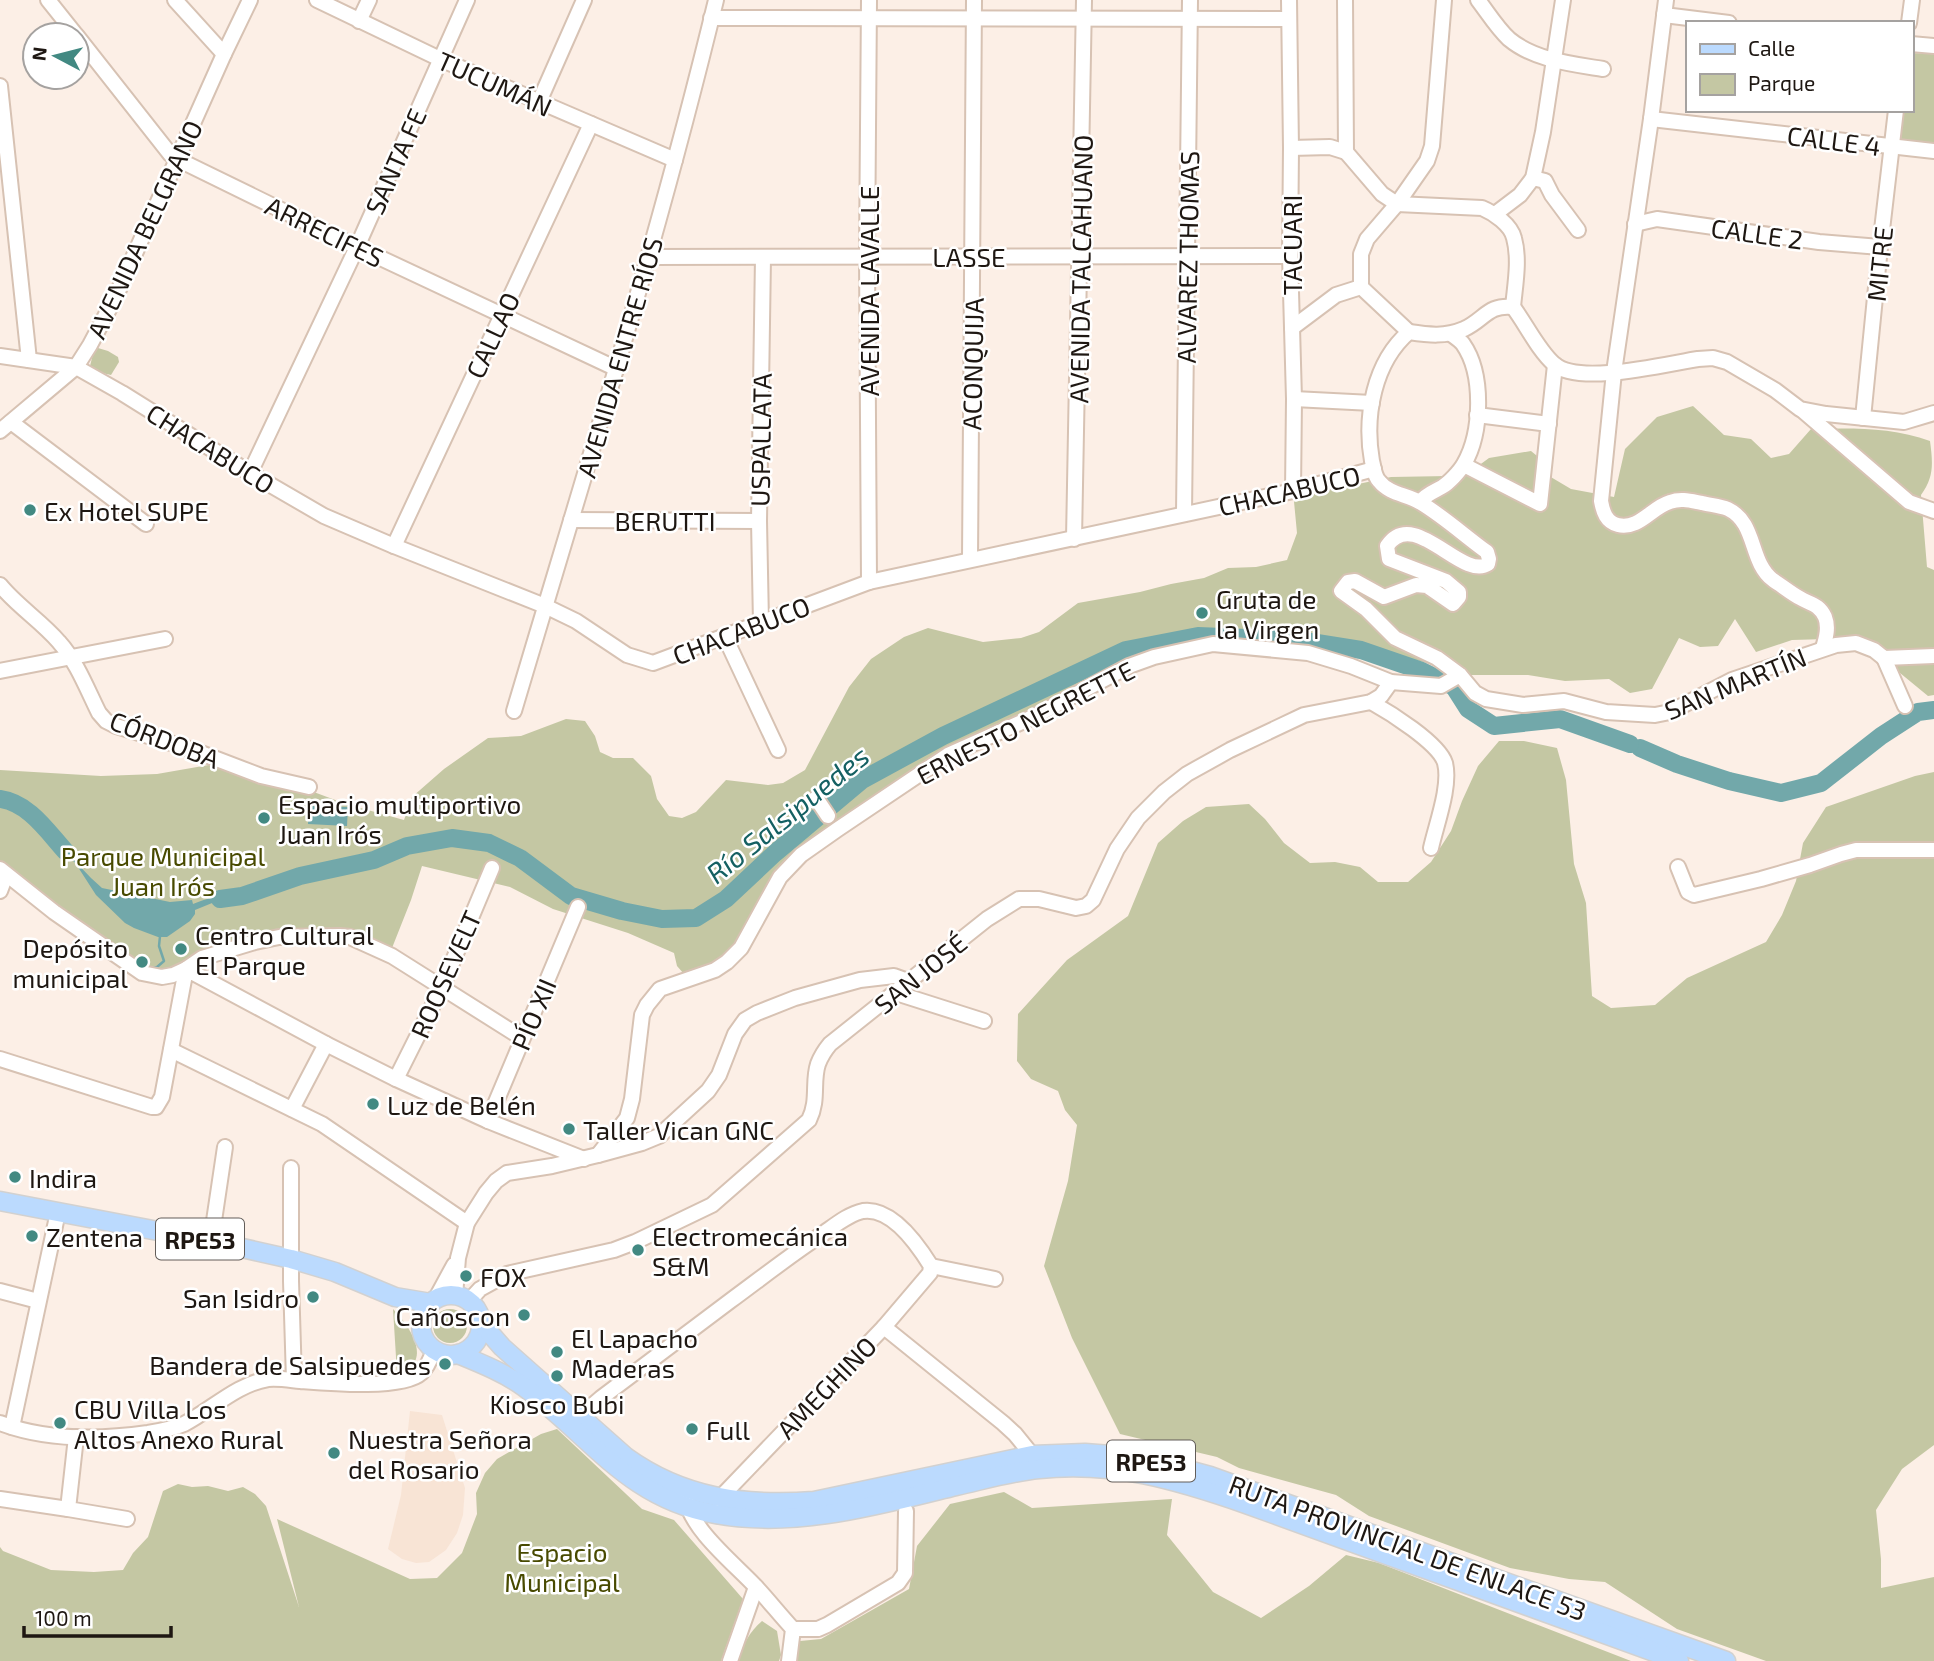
<svg xmlns="http://www.w3.org/2000/svg" width="1934" height="1661" font-family="'Exo 2',sans-serif">
<rect width="100%" height="100%" fill="#fcefe6"/>
<!-- education -->
<path fill="#f8e4d5" d="M410 1411 442 1415 465 1488 463 1515 457 1533 446 1550 429 1562 416 1563 402 1559 388 1549 401 1495Z"/>
<!-- green -->
<g fill="#c4c7a3">
<path d="M1911 53 1934 54V145L1899 141 1903 110H1911Z"/>
<path d="M98 348 108 351 118 357 119 362 111 375 102 373 90 366 94 350Z"/>
<path d="M1693 406 1724 435 1751 439 1771 458 1789 454 1811 429C1851 428 1892 427 1930 441 1933 464 1934 477 1921 495L1927 567 1934 570V695L1928 696 1883 659 1827 639 1792 640 1756 652 1735 619 1718 646 1700 647 1679 638 1652 689 1630 693 1609 679 1565 681 1528 675H1470L1343 640 1256 628 1125 659 1061 695 979 734 804 844C796 852 788 860 781 869 752 910 742 962 684 974L677 966 674 953 628 933 553 909 510 887 422 866 411 900 392 948 356 931H275L244 938 200 958 184 968 151 973 0 865V770L101 776 157 774 220 763 303 788 346 804 404 820 412 797 444 769 488 738 521 736 566 719 585 721 595 736 600 752 613 758H633L651 776 657 799 669 816 682 818 696 812 726 780 768 785 783 783 805 770 849 687 871 659 904 637 928 628 983 642 1021 638 1039 632 1078 603 1140 592 1171 584 1204 578 1228 568 1256 567 1287 560 1297 533 1293 491 1321 492 1391 477 1448 476 1470 472 1489 458 1531 451 1542 460 1544 473 1571 489 1614 497 1625 449 1657 417Z"/>
<path d="M1499 741H1524L1557 748 1566 780 1574 864 1586 903 1592 996 1611 1008 1655 1005 1687 978 1766 942 1782 915 1796 881 1803 843 1826 807 1915 776 1934 772V1445L1902 1469 1876 1510 1881 1559V1588L1934 1577V1661H1766L1677 1629 1605 1582 1569 1579 1510 1568 1369 1516 1336 1495 1239 1468 1217 1457 1120 1434 1072 1338 1044 1266 1068 1181 1077 1125 1065 1110 1058 1091 1031 1079 1017 1061 1018 1014 1067 960 1128 916 1158 843 1183 821 1206 807 1249 804 1265 819 1284 843 1310 863 1335 862 1360 867 1378 882H1408L1431 862 1451 831 1462 801 1478 766Z"/>
<path d="M393 1309C410 1326 435 1364 397 1373Z"/>
<circle cx="450" cy="1326" r="17"/>
<path d="M557 1429 642 1509 674 1520 743 1599 721 1661H0V1547L3 1551 51 1570 94 1572 123 1570 133 1553 148 1537 163 1491 178 1484 192 1487 208 1486 228 1491 243 1487 255 1494 266 1506 299 1607 277 1519 410 1579 437 1578 462 1553 477 1514 476 1493 485 1473 497 1459 541 1434Z"/>
<path d="M1004 1492 1032 1508 1172 1499 1167 1535 1213 1592 1261 1618 1309 1586 1346 1555 1379 1563 1631 1661H796L800 1641 821 1639 909 1589 917 1546 950 1504Z"/>
<path d="M762 1621 777 1631 781 1655 779 1661H737C743 1645 749 1632 762 1621Z"/>
</g>
<!-- water -->
<g fill="#72a8aa">
<path d="M309 806 348 807 347 826 308 824Z"/>
<path d="M50 835 91 878 102 888 170 902 192 900 193 904C208 898 226 893 242 896L217 901 195 910V914L190 921 167 937H158L134 928 125 923 96 895 76 864Z"/>
</g>
<g fill="none" stroke-linecap="round" stroke-linejoin="round">
<!-- stream -->
<path stroke="#72a8aa" stroke-width="2.5" d="M151 969 157 967 164 961 159 946 160 936"/>
<!-- river -->
<g stroke="#72a8aa" stroke-width="18">
<path d="M1640 748 1677 764 1729 781 1781 793 1821 783 1881 736 1918 712 1934 710"/>
<path d="M0 799C29 803 47 831 66 852"/>
<path d="M220 899 242 896 300 876 374 860 407 846 452 838 489 843 520 858 571 896 622 911 662 919 696 918 726 899 775 853 862 780 943 736 1126 650 1198 636 1298 640 1361 650 1422 671 1454 687 1468 709 1494 726 1560 719 1630 744"/>
</g>
<!-- minor casing -->
<g stroke="#d7c2b3" stroke-width="18">
<g id="minor">
<path d="M48 0 76 35"/>
<path d="M175 0 224 54"/>
<path d="M317 0 440 59 675 160"/>
<path d="M869 0 867 256 869 582"/>
<path d="M1289 0 1291 148 1290 256 1294 399 1293 491"/>
<path d="M1345 0 1346 152 1382 194 1397 204 1482 208C1494 213 1511 225 1514 238 1520 260 1515 285 1513 307"/>
<path d="M1478 0C1488 13 1497 28 1509 39 1534 60 1572 64 1603 69"/>
<path d="M1666 0 1651 119 1614 372 1601 501C1603 512 1606 522 1618 525 1639 530 1652 507 1670 502 1681 498 1691 501 1702 503 1710 505 1720 506 1728 509 1757 523 1749 562 1773 580 1781 585 1792 594 1800 598 1810 604 1819 604 1825 617 1829 627 1826 638 1823 648"/>
<path d="M1664 15 1729 23"/>
<path d="M711 18 1289 19"/>
<path d="M359 21 369 0"/>
<path d="M1909 23 1912 0"/>
<path d="M77 36 170 154 177 159 357 247 617 369"/>
<path d="M1911 44 1934 46"/>
<path d="M0 86 29 360"/>
<path d="M539 102 584 0"/>
<path d="M1651 119 1934 151"/>
<path d="M1291 148 1330 147 1346 152"/>
<path d="M1533 178 1545 181 1552 195 1578 230"/>
<path d="M1495 214 1520 195 1533 178 1543 132 1563 0"/>
<path d="M1635 224 1657 219 1819 242 1880 247"/>
<path d="M648 257 1290 256"/>
<path d="M1513 307C1488 304 1484 320 1464 329 1445 337 1429 335 1409 332 1374 362 1364 416 1372 461 1374 468 1374 476 1379 481 1390 495 1407 494 1421 503 1444 517 1465 536 1487 552L1489 559 1488 564C1462 581 1414 506 1387 546L1389 559 1446 581 1459 592V597L1453 604 1427 586 1416 585 1384 597 1355 581 1348 582 1341 591 1366 609 1395 638 1437 658 1460 675 1475 693 1486 699 1523 705 1564 701 1606 712 1655 715 1670 712 1732 680 1836 645 1856 643 1874 650 1884 658 1934 656"/>
<path d="M1513 307C1526 324 1538 350 1554 364 1578 386 1666 364 1698 359L1713 358 1727 362 1775 390 1800 409 1826 414 1904 422 1934 413"/>
<path d="M1292 328 1336 295 1361 287"/>
<path d="M1409 332 1361 287V254L1367 239 1397 204 1427 161 1432 146 1444 0"/>
<path d="M0 356 76 367 122 393 250 473 324 516 394 546 545 606 576 621 627 655 653 663 869 582 1293 491 1374 469"/>
<path d="M1294 399 1372 403"/>
<path d="M1802 410 1909 502 1934 511"/>
<path d="M1477 415 1549 424"/>
<path d="M1863 418 1880 247 1896 110"/>
<path d="M11 422 146 524"/>
<path d="M0 431 76 367 90 345 116 296 224 54 250 0"/>
<path d="M1464 465 1540 504 1555 365"/>
<path d="M250 473 357 247 467 0"/>
<path d="M1420 502C1426 494 1433 492 1442 487 1449 483 1460 471 1464 464 1482 433 1484 374 1463 344 1460 340 1455 337 1451 334"/>
<path d="M1184 514 1190 0"/>
<path d="M571 520 759 521"/>
<path d="M1074 539 1084 0"/>
<path d="M394 546 591 124"/>
<path d="M970 559 974 0"/>
<path d="M0 585C17 606 41 621 59 642 77 662 87 689 99 713L106 721 116 726 193 750 261 776 309 787"/>
<path d="M761 623 759 521 763 257"/>
<path d="M725 637 778 750"/>
<path d="M1884 658 1905 706"/>
<path d="M0 671 165 639"/>
<path d="M1371 702C1389 712 1439 743 1445 763 1451 786 1436 825 1431 848"/>
<path d="M514 711C584 475 658 240 716 0"/>
<path d="M816 798 828 816"/>
<path d="M1678 867 1688 892 1694 895 1761 879 1810 865 1841 854 1856 850H1934"/>
<path d="M0 869 54 912 142 973 162 977 173 975 186 969 202 958 255 942 279 937 340 936 350 937 392 956 522 1038"/>
<path d="M0 891 6 875"/>
<path d="M896 993 984 1021"/>
<path d="M171 1050 322 1124 467 1223"/>
<path d="M0 1059 152 1107H156L162 1097 186 969 326 1044 396 1079 488 1121 584 1159"/>
<path d="M396 1079 442 987 492 868"/>
<path d="M292 1109 326 1044"/>
<path d="M488 1121 578 907"/>
<path d="M598 1155 627 1118 632 1099 642 1015 647 1005 660 989 715 970 727 962 741 948 780 877 801 855 838 829 948 755 1033 717 1129 666 1154 657 1213 644 1308 653 1351 666 1391 682 1441 686 1460 675"/>
<path d="M291 1168V1281L294 1380"/>
<path d="M211 1241 225 1147"/>
<path d="M931 1266 995 1279"/>
<path d="M0 1291 38 1301"/>
<path d="M455 1296 458 1258 467 1223 486 1193 496 1181 507 1173 552 1166 598 1155 642 1143 659 1136 708 1091 719 1075 735 1034 745 1020 757 1013 795 998 860 980 894 976 908 981"/>
<path d="M435 1300 454 1265"/>
<path d="M469 1301 480 1289 507 1274 614 1250 635 1242 712 1205 809 1120C819 1100 812 1082 818 1064 821 1056 825 1050 830 1044L987 919 1019 899H1039L1076 908 1086 906 1093 900 1117 849 1138 818 1164 792 1187 774 1230 750 1304 715 1371 702 1381 696 1391 682"/>
<path d="M884 1327 1003 1423 1015 1434 1032 1455"/>
<path d="M580 1416 601 1398C644 1366 687 1333 730 1301 760 1279 789 1256 821 1235 833 1227 848 1214 863 1211 892 1207 918 1245 931 1266L930 1273 884 1327 719 1499"/>
<path d="M0 1423C47 1441 99 1440 148 1433 160 1431 172 1429 184 1424 211 1410 237 1384 268 1379 279 1378 290 1380 300 1381 326 1383 403 1390 421 1373 427 1368 431 1358 434 1350"/>
<path d="M12 1427 58 1212"/>
<path d="M76 1437 68 1509 127 1519"/>
<path d="M0 1499 68 1509"/>
<path d="M686 1499C691 1530 736 1565 757 1588 769 1601 781 1616 793 1629L789 1661"/>
<path d="M793 1629H818L827 1625 898 1583 905 1573 906 1511"/>
<path d="M730 1661 756 1587"/>
</g>
</g>
<!-- major casing -->
<g stroke="#d2d1d0" stroke-width="21">
<g id="major">
<path d="M0 1201 211 1241 291 1259 335 1272 395 1297 431 1303"/>
<circle cx="451" cy="1325" r="30"/>
<path d="M481 1323 502 1347 626 1457C683 1498 744 1506 814 1501L1032 1455 1085 1453 1123 1456 1162 1463 1210 1476 1726 1661"/>
<path d="M458 1354C480 1363 505 1373 524 1387 591 1436 627 1498 715 1514 795 1529 879 1505 956 1486 983 1480 1010 1472 1039 1469 1113 1461 1177 1480 1246 1504L1679 1661"/>
</g>
</g>
<!-- minor -->
<use href="#minor" stroke="#fff" stroke-width="14"/>
<!-- major -->
<use href="#major" stroke="#bbdafe" stroke-width="18"/>
</g>
<!-- markers -->
<g fill="#428982" stroke="#fff" stroke-width="2.5">
<circle cx="30" cy="510" r="7"/>
<circle cx="1202" cy="613" r="7"/>
<circle cx="264" cy="818" r="7"/>
<circle cx="181" cy="949" r="7"/>
<circle cx="142" cy="962" r="7"/>
<circle cx="373" cy="1104" r="7"/>
<circle cx="569" cy="1129" r="7"/>
<circle cx="15" cy="1177" r="7"/>
<circle cx="32" cy="1236" r="7"/>
<circle cx="638" cy="1250" r="7"/>
<circle cx="466" cy="1276" r="7"/>
<circle cx="313" cy="1297" r="7"/>
<circle cx="524" cy="1315" r="7"/>
<circle cx="557" cy="1352" r="7"/>
<circle cx="445" cy="1364" r="7"/>
<circle cx="557" cy="1376" r="7"/>
<circle cx="60" cy="1423" r="7"/>
<circle cx="692" cy="1429" r="7"/>
<circle cx="334" cy="1453" r="7"/>
</g>
<g text-anchor="middle" dominant-baseline="central" stroke-width="5" stroke-linejoin="round" paint-order="stroke">
<!-- shield labels -->
<g fill="#fff" stroke="#625d59" stroke-width="2">
<rect x="156" y="1218.5" width="88" height="41" rx="5"/>
<rect x="1107" y="1440.5" width="88" height="41" rx="5"/>
</g>
<g font-size="24" font-weight="bold" fill="#1e1712">
<text x="200" y="1239">RPE53</text>
<text x="1151" y="1461">RPE53</text>
</g>
<!-- street labels -->
<g font-size="26" fill="#1e1712" stroke="#fff">
<text transform="translate(495 83) rotate(24)">TUCUMÁN</text>
<text transform="translate(1834 140) rotate(7)">CALLE 4</text>
<text transform="translate(395 161) rotate(-66)">SANTA FE</text>
<text transform="translate(144 229) rotate(-65)">AVENIDA BELGRANO</text>
<text transform="translate(325 231) rotate(26)">ARRECIFES</text>
<text transform="translate(1757 233) rotate(8)">CALLE 2</text>
<text transform="translate(1291 245) rotate(-90)">TACUARI</text>
<text x="969" y="256">LASSE</text>
<text transform="translate(1187 257) rotate(-89)">ALVAREZ THOMAS</text>
<text transform="translate(1879 264) rotate(-84)">MITRE</text>
<text transform="translate(1080 269) rotate(-89)">AVENIDA TALCAHUANO</text>
<text transform="translate(868 291) rotate(-90)">AVENIDA LAVALLE</text>
<text transform="translate(492 335) rotate(-65)">CALLAO</text>
<text transform="translate(619 357) rotate(-74)">AVENIDA ENTRE RÍOS</text>
<text transform="translate(972 364) rotate(-89)">ACONQUIJA</text>
<text transform="translate(760 440) rotate(-89)">USPALLATA</text>
<text transform="translate(211 448) rotate(32)">CHACABUCO</text>
<text transform="translate(1289 490) rotate(-13)">CHACABUCO</text>
<text x="665" y="520">BERUTTI</text>
<text transform="translate(741 630) rotate(-21)">CHACABUCO</text>
<text transform="translate(1735 683) rotate(-22)">SAN MARTÍN</text>
<text transform="translate(1025 722) rotate(-27)">ERNESTO NEGRETTE</text>
<text transform="translate(165 739) rotate(21)">CÓRDOBA</text>
<text transform="translate(920 973) rotate(-39)">SAN JOSÉ</text>
<text transform="translate(445 974) rotate(-66)">ROOSEVELT</text>
<text transform="translate(533 1014) rotate(-67)">PÍO XII</text>
<text transform="translate(826 1387) rotate(-46)">AMEGHINO</text>
<text transform="translate(1408 1547) rotate(20)">RUTA PROVINCIAL DE ENLACE 53</text>
</g>
<!-- poi labels -->
<g font-size="26" fill="#1e1712" stroke="#fff" text-anchor="start">
<text x="44" y="510">Ex Hotel SUPE</text>
<text x="1216" y="598">Gruta de<tspan x="1216" dy="30">la Virgen</tspan></text>
<text x="278" y="803">Espacio multiportivo<tspan x="278" dy="30">Juan Irós</tspan></text>
<text x="195" y="934">Centro Cultural<tspan x="195" dy="30">El Parque</tspan></text>
<text x="128" y="947" text-anchor="end">Depósito<tspan x="128" dy="30">municipal</tspan></text>
<text x="387" y="1104">Luz de Belén</text>
<text x="583" y="1129">Taller Vican GNC</text>
<text x="29" y="1177">Indira</text>
<text x="652" y="1235">Electromecánica<tspan x="652" dy="30">S&amp;M</tspan></text>
<text x="46" y="1236">Zentena</text>
<text x="480" y="1276">FOX</text>
<text x="299" y="1297" text-anchor="end">San Isidro</text>
<text x="510" y="1315" text-anchor="end">Cañoscon</text>
<text x="571" y="1337">El Lapacho<tspan x="571" dy="30">Maderas</tspan></text>
<text x="431" y="1364" text-anchor="end">Bandera de Salsipuedes</text>
<text x="557" y="1403" text-anchor="middle">Kiosco Bubi</text>
<text x="74" y="1408">CBU Villa Los<tspan x="74" dy="30">Altos Anexo Rural</tspan></text>
<text x="706" y="1429">Full</text>
<text x="348" y="1438">Nuestra Señora<tspan x="348" dy="30">del Rosario</tspan></text>
</g>
<!-- park labels -->
<g font-size="26" fill="#484a00" stroke="#fff">
<text x="163" y="855">Parque Municipal<tspan x="163" dy="30">Juan Irós</tspan></text>
<text x="562" y="1551">Espacio<tspan x="562" dy="30">Municipal</tspan></text>
</g>
<!-- water labels -->
<g font-size="28" font-style="italic" fill="#146062" stroke="#fff">
<text transform="translate(787 814) rotate(-39)">Río Salsipuedes</text>
</g>
</g>
<!-- legend -->
<rect x="1686" y="21" width="228" height="91" fill="#ffffff" stroke="#a5a2a0" stroke-width="2"/>
<rect x="1700" y="44" width="35" height="10" fill="#bbdafe" stroke="#a5a2a0" stroke-width="2"/>
<text x="1748" y="56" font-size="21" fill="#1e1712">Calle</text>
<rect x="1700" y="74" width="35" height="21" fill="#c4c7a3" stroke="#a5a2a0" stroke-width="2"/>
<text x="1748" y="91" font-size="21" fill="#1e1712">Parque</text>
<!-- north arrow -->
<g transform="translate(56 56) rotate(277)"><circle r="33" fill="#ffffff" stroke="#a5a2a0" stroke-width="2"/>
<path d="M0-5L12 26L0 18L-12 26Z" fill="#428982"/>
<text y="-10" font-size="19" font-weight="bold" text-anchor="middle" fill="#1e1712">N</text>
</g>
<!-- scale -->
<path d="M24 1626v10h147v-10" fill="none" stroke="#1e1712" stroke-width="3.5"/>
<text x="35" y="1626" font-size="21" fill="#1e1712" stroke="#ffffff" stroke-width="5" paint-order="stroke">100 m</text>
</svg>
